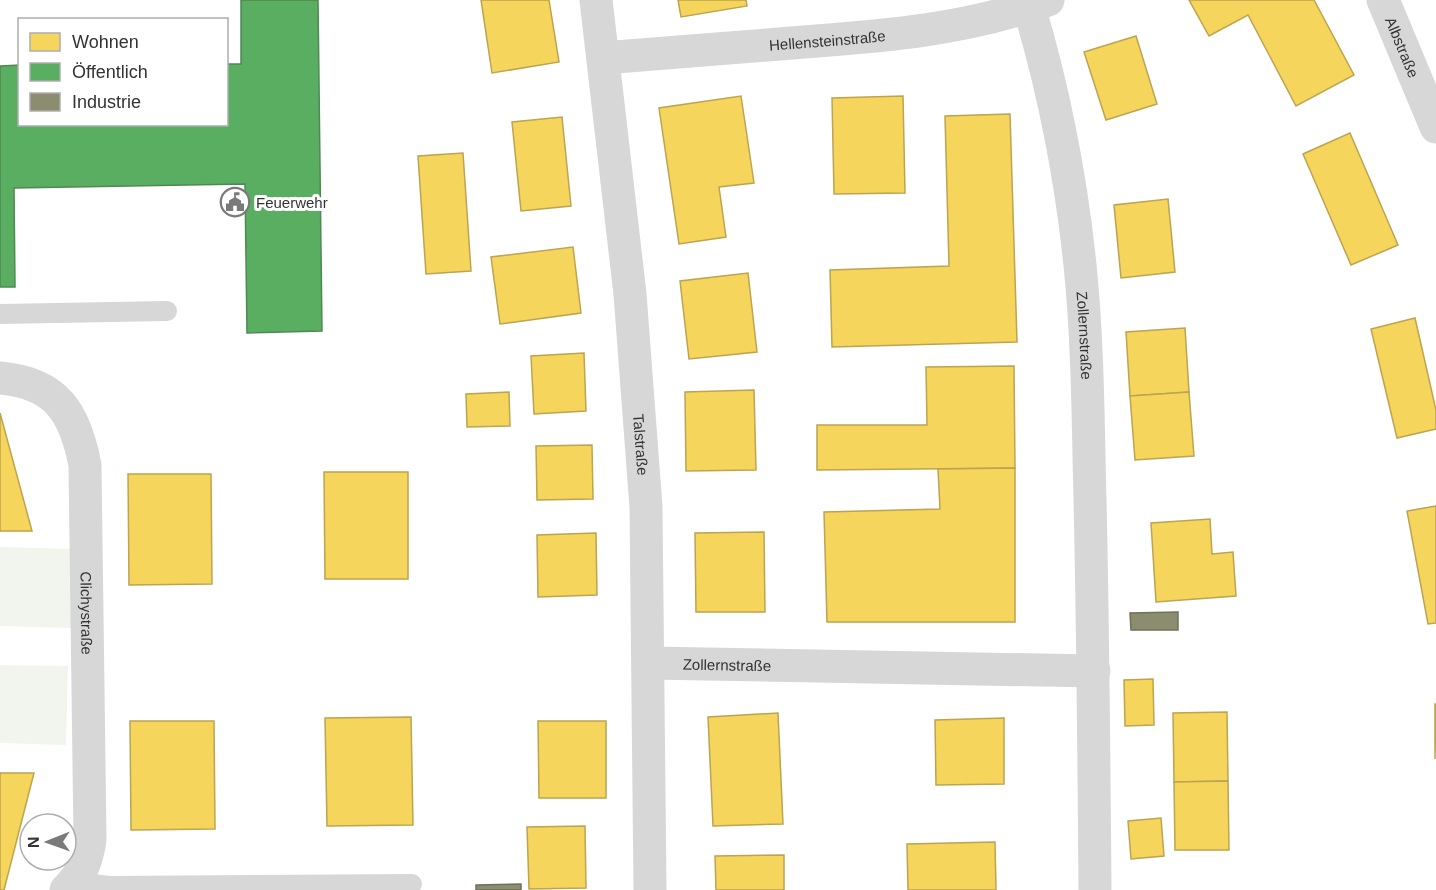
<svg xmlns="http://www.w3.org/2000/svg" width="1436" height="890" font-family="Arial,sans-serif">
<rect width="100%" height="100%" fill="#fff"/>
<!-- green -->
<g fill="#f1f5ed">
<path d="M0 547 73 549 71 628 0 626Z"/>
<path d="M0 665 68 666 66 745 0 743Z"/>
</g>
<!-- homes -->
<g fill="#f6d55c" stroke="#bca450" stroke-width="1.5">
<path d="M481 0H549L559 62 492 73Z"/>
<path d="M678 0H746L747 6 681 17Z"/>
<path d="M1189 0H1314L1354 75 1296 106 1248 15 1209 36Z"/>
<path d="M1136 36 1157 104 1106 120 1084 52Z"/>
<path d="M741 96 754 183 719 187 726 237 679 244 659 108Z"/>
<path d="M903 96 905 193 834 194 832 98Z"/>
<path d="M1010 114 1017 342 832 347 830 270 949 266 945 116Z"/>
<path d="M562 117 571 206 521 211 512 122Z"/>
<path d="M1350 133 1398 245 1351 265 1303 154Z"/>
<path d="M463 153 471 271 426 274 418 156Z"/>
<path d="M1168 199 1175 272 1121 278 1114 205Z"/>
<path d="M573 247 581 313 500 324 491 257Z"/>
<path d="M748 273 757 352 689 359 680 281Z"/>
<path d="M1415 318 1436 410V429L1397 438 1371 329Z"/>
<path d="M1185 328 1189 392 1130 396 1126 332Z"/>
<path d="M584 353 586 411 534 414 531 356Z"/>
<path d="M1014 366 1015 468 817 470V425H927L926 367Z"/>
<path d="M754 390 756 470 686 471 685 392Z"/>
<path d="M509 392 510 426 467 427 466 394Z"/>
<path d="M1189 392 1194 456 1135 460 1130 396Z"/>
<path d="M0 413 32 531H0Z"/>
<path d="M592 445 593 499 537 500 536 446Z"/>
<path d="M1015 468V622H827L824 512 940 509 938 469Z"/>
<path d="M324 472H408V579H325Z"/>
<path d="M128 474H211L212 584 129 585Z"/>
<path d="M1436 506V623L1428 624 1407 511Z"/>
<path d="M1210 519 1212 554 1233 552 1236 596 1156 602 1151 523Z"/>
<path d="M764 532 765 612H696L695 533Z"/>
<path d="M596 533 597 595 538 597 537 535Z"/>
<path d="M1153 679 1154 725 1125 726 1124 680Z"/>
<path d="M1435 704H1436L1435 759Z"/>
<path d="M1227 712 1228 781 1174 782 1173 713Z"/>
<path d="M778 713 783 824 713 826 708 717Z"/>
<path d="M411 717 413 825 327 826 325 718Z"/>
<path d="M1004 718V784L936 785 935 720Z"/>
<path d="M130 721H214L215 829 131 830Z"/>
<path d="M538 721H606V798H539Z"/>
<path d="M0 773H34L4 890H0Z"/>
<path d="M1228 781 1229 850H1175L1174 782Z"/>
<path d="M1161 818 1164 856 1131 859 1128 821Z"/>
<path d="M585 826 586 888 529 889 527 827Z"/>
<path d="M995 842 996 890H908L907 844Z"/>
<path d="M784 855V890H716L715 856Z"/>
</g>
<!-- public -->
<path fill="#5aae61" stroke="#4e8953" stroke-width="1.5" d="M241 0H318L322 331 247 333 245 184 14 188 15 287H0V66L20 65V124H226V64H241Z"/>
<!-- industry -->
<g fill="#8c8c6e" stroke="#71715c" stroke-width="1.5">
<path d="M1178 612V630H1131L1130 613Z"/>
<path d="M521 884V890H476V885Z"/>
</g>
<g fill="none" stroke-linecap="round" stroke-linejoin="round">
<!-- lane -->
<g stroke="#d7d7d7" stroke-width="20">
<path d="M0 314 167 311"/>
<path d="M78 876 93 884 109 886 412 884"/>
</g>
<!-- street -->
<g stroke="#d7d7d7" stroke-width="33">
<path id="s1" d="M596 0 630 294 646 507 650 890"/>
<path id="s2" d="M1383 0 1436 127"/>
<path id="s3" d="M1029 7C1054 91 1071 178 1080 265 1088 343 1088 422 1090 500 1093 630 1094 760 1095 890"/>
<path id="s4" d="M603 58C670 53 737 47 804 42 887 36 969 29 1048 0"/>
<path id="s5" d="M0 378C57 383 75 413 85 465L90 839C87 861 82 874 66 890"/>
<path id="s6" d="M649 663 1094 671"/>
</g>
</g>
<!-- icons -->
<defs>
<g id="civic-ring" transform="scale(1.5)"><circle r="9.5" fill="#fff" stroke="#7a7a7a" stroke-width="1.5"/><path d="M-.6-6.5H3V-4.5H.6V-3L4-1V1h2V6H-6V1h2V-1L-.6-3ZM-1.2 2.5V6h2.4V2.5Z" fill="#7a7a7a"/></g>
</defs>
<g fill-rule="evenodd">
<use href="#civic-ring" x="235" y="202"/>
</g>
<g text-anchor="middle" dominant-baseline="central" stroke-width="6" stroke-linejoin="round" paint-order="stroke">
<!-- street labels -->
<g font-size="15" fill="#333" stroke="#fff">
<text stroke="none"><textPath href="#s4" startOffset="225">Hellensteinstraße</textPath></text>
<text stroke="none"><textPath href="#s2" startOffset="51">Albstraße</textPath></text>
<text stroke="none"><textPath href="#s3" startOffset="334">Zollernstraße</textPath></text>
<text stroke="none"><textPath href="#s1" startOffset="447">Talstraße</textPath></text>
<text stroke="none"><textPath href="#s5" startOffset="282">Clichystraße</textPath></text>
<text stroke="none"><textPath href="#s6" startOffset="78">Zollernstraße</textPath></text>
</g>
<!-- poi labels -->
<g font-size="15" fill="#333" stroke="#fff" text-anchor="start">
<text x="256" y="202">Feuerwehr</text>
</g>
</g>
<!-- legend -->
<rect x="18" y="18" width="210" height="108" fill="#ffffff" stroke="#adadad" stroke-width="1.5"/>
<rect x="30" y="33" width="30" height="18" fill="#f6d55c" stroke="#adadad" stroke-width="1.5"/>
<text x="72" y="48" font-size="18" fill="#333333">Wohnen</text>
<rect x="30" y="63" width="30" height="18" fill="#5aae61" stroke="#adadad" stroke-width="1.5"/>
<text x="72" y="78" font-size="18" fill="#333333">Öffentlich</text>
<rect x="30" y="93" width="30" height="18" fill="#8c8c6e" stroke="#adadad" stroke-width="1.5"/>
<text x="72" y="108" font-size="18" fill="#333333">Industrie</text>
<!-- north arrow -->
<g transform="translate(48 842) rotate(269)"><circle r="28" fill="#ffffff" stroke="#adadad" stroke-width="1.5"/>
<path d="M0-4.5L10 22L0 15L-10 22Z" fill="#7a7a7a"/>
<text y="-9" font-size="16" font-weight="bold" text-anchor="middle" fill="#333333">N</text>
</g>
</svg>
